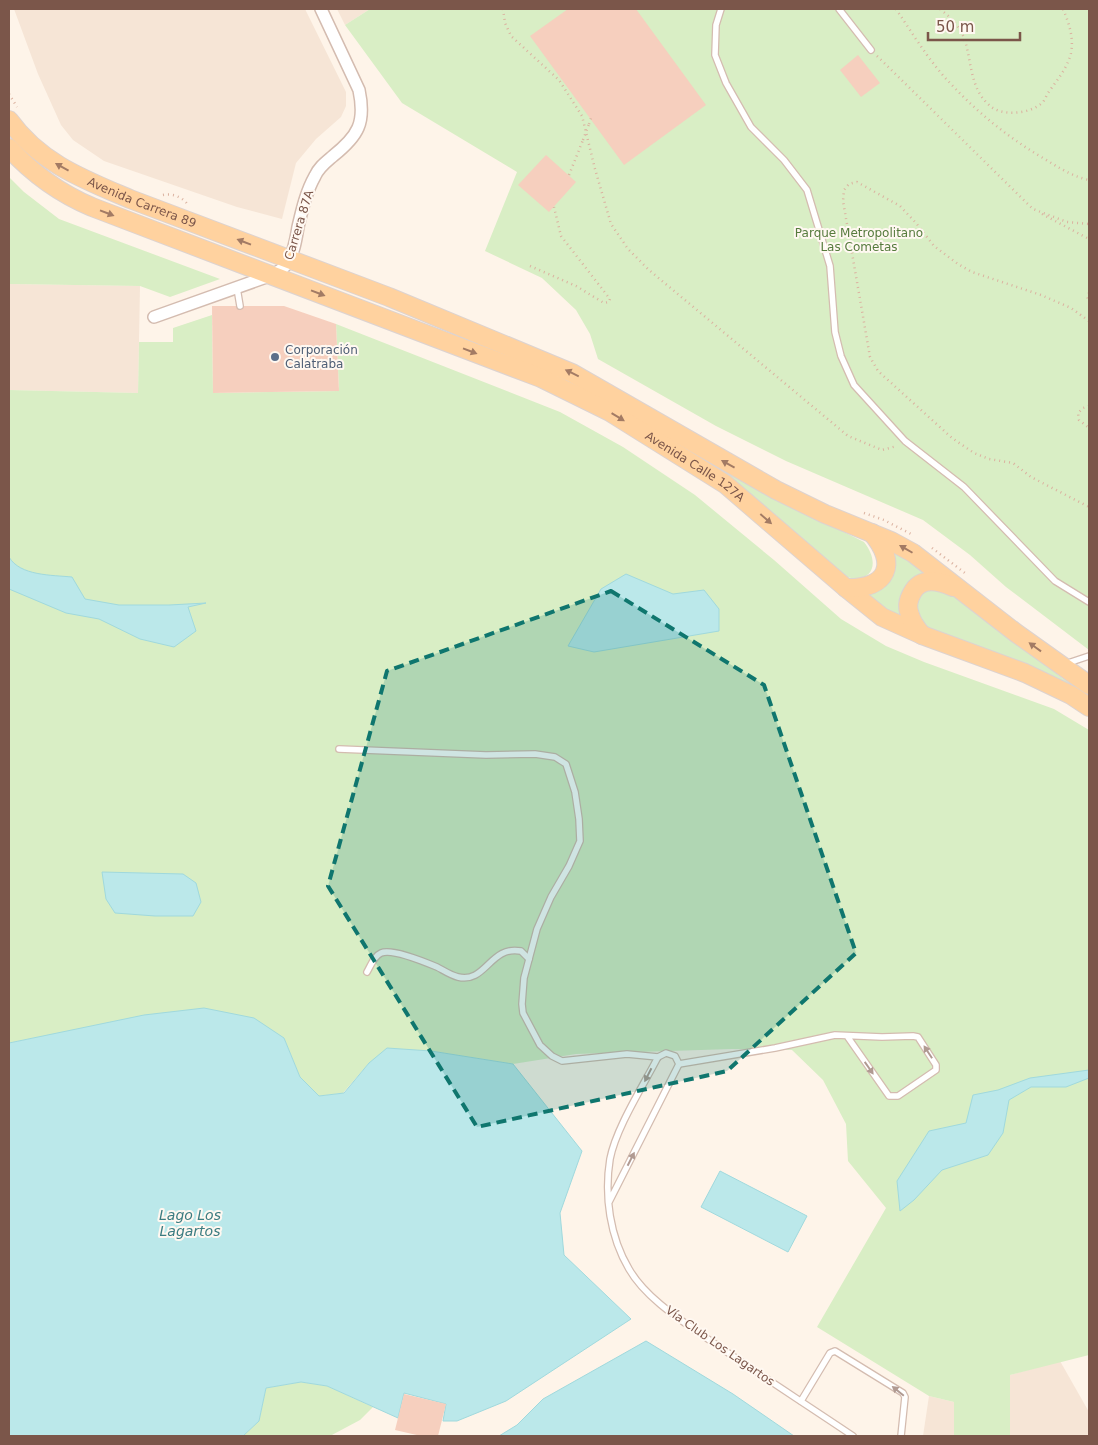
<svg xmlns="http://www.w3.org/2000/svg" width="1098" height="1445" font-family="'DejaVu Sans',sans-serif">
<rect width="100%" height="100%" fill="#fef4e9"/>
<!-- residential -->
<g fill="#f6e5d6">
<path d="M14 9H305L346 92V106L341 117 316 139 296 163 282 219 237 207 104 161 73 140 61 125 38 74Z"/>
<path d="M337 9H370L345 25Z"/>
<path d="M9 284 140 286 138 393 9 390Z"/>
<path d="M1060 1361 1089 1412V1436H1010V1375Z"/>
<path d="M929 1396 954 1402V1436H923Z"/>
</g>
<!-- green -->
<g fill="#d9eec5">
<path d="M370 9H1089V650L1006 587 970 555 923 520 786 461 716 426 598 359 590 334 576 310 542 278 485 251 517 172 402 103 345 25Z"/>
<path d="M9 177 24 192 59 219 220 279 170 297 140 286 9 284Z"/>
<path d="M212 315 213 393 339 391 336 324 560 412 623 447 695 495 774 560 841 619 886 646 924 662 1054 709 1089 730V1355L1010 1375V1436H954V1402L929 1396 817 1327 886 1208 848 1161 846 1124 823 1080 792 1050 732 1049 576 1054 513 1064 431 1051 369 1063 343 1093 319 1096 300 1077 284 1038H34L9 1043V390L138 393 139 342H173V328Z"/>
<path d="M602 397 738 479 864 542C880 562 874 584 846 577Z"/>
<path d="M890 548 931 575 905 622 862 594Z"/>
<path d="M932 587 952 592 1062 678 1089 695V699L1060 680 927 629 915 614C918 599 917 594 932 587Z"/>
<path d="M301 1382 327 1386 373 1407 360 1420 330 1436H243L259 1421 266 1388Z"/>
</g>
<!-- water -->
<g fill="#bbe8ea" stroke="#a0d9dd">
<path d="M9 557C20 576 52 575 72 577L85 599 119 605H169L206 603 188 607 196 631 174 647 140 639 99 619 66 613 9 589Z"/>
<path d="M626 574 673 594 704 590 719 609V631L594 652 568 646 601 589Z"/>
<path d="M102 872 183 874 196 883 201 902 193 916H155L115 913 106 899Z"/>
<path d="M204 1008 254 1018 284 1038 300 1077 319 1096 344 1093 369 1063 387 1048 431 1051 513 1064 582 1151 560 1213 564 1255 631 1319 506 1401 457 1421H443L446 1404 404 1393 398 1418 327 1386 301 1382 266 1388 259 1421 243 1436H9V1043L144 1015Z"/>
<path d="M1089 1070V1078L1066 1087H1031L1009 1100 1003 1133 988 1155 942 1170 914 1200 900 1211 897 1181 929 1131 966 1123 973 1095 998 1090 1030 1078Z"/>
<path d="M720 1171 807 1216 788 1252 701 1207Z"/>
<path d="M646 1341 733 1394 794 1436H499L517 1425 543 1399Z"/>
</g>
<!-- building -->
<g fill="#f6cfbe">
<path d="M568 9H636L706 105 624 165 530 36Z"/>
<path d="M858 55 880 83 861 97 840 70Z"/>
<path d="M546 155 576 182 549 212 518 185Z"/>
<path d="M212 306H284L336 324 339 391 213 393Z"/>
<path d="M404 1394 446 1404 438 1436H421L395 1430Z"/>
</g>
<g fill="none" stroke-linecap="round" stroke-linejoin="round">
<!-- service casing -->
<g stroke="#d4bcb0" stroke-width="8">
<g id="service">
<path d="M721 9 716 25 715 55 726 83 751 127 784 160 807 190 830 266 835 332 841 356 854 385 905 441 964 487 1055 581 1089 602"/>
<path d="M839 9 871 50"/>
<path d="M237 288 240 306"/>
<path d="M1065 664 1089 656"/>
<path d="M339 749 486 755 535 754 555 757 566 764 575 792 579 819 580 841 569 866 551 897 537 929 524 978 522 1004 523 1013 540 1045 552 1056 562 1061 627 1054 658 1057"/>
<path d="M367 972C371 965 374 956 381 953 392 948 425 962 437 967 443 970 450 975 458 977 486 984 490 945 521 951L529 959"/>
<path d="M679 1064 775 1048 835 1035 882 1037 913 1036 918 1037 936 1065V1070L898 1096H889L847 1036"/>
<path d="M609 1202 679 1064 675 1056 666 1053 658 1057C643 1086 616 1128 610 1159 604 1196 610 1237 629 1269 645 1297 679 1319 705 1337 754 1371 804 1403 853 1436"/>
<path d="M801 1401 830 1353 835 1351 903 1393 905 1397 901 1436"/>
</g>
</g>
<!-- minor casing -->
<g stroke="#d4bcb0" stroke-width="14">
<path id="minor" d="M154 317 272 275C278 272 283 269 287 264 294 253 296 239 298 227 302 210 306 192 315 176 319 167 326 162 333 156 358 136 366 123 359 90L321 9"/>
</g>
<!-- primary casing -->
<g stroke="#ddd3d0" stroke-width="20">
<g id="primary">
<path id="s1" d="M9 120C40 163 83 179 130 199L389 297 572 373 776 490 825 514 891 541 913 553 1016 633 1089 685"/>
<path id="s2" d="M9 148C32 173 61 194 92 207L541 378 610 412 725 484 846 588 882 617 922 635 1025 673 1071 695 1089 707"/>
<path d="M846 588C888 589 898 564 872 533"/>
<path d="M922 635C917 629 912 623 910 615 907 608 908 600 912 593 921 576 939 581 953 587"/>
</g>
</g>
<!-- path -->
<g stroke="#dbb2a0" stroke-width="2.5" stroke-dasharray="1 4" stroke-linecap="butt">
<path d="M503 9 505 23 511 36 559 80 582 116 595 169 611 224 628 249 649 270 848 436 882 450 897 446"/>
<path d="M896 9C913 34 929 61 950 83 976 111 1005 135 1038 155 1055 165 1070 176 1089 180"/>
<path d="M940 9C950 17 959 25 964 38 972 60 969 87 989 105 1001 117 1030 114 1042 103 1045 100 1046 96 1048 93 1057 80 1067 69 1071 53 1074 38 1069 23 1063 9"/>
<path d="M877 56 1033 209 1067 222 1089 224"/>
<path d="M9 94 17 107"/>
<path d="M589 124 591 118"/>
<path d="M569 175 583 140"/>
<path d="M163 195C172 193 183 197 188 205"/>
<path d="M1042 214 1089 239"/>
<path d="M530 266 576 286 604 303 609 302 610 299 561 236 554 207"/>
<path d="M1089 293 1087 296 1089 302"/>
<path d="M1089 321 1071 308 1041 295 972 272 958 264 934 246 916 223 900 206 857 182 849 184 844 190 843 201 870 357 878 371 952 438 974 453 989 459 1013 463 1031 477 1089 507"/>
<path d="M1089 406 1083 408 1078 413 1079 420 1089 428"/>
<path d="M864 513 884 520 911 534"/>
<path d="M932 548 965 573"/>
</g>
<!-- service -->
<use href="#service" stroke="#fff" stroke-width="5.5"/>
<!-- minor -->
<use href="#minor" stroke="#fff" stroke-width="11"/>
<!-- primary -->
<use href="#primary" stroke="#ffd29f" stroke-width="18"/>
<!-- path-bridge -->
<path stroke="#dbb2a0" stroke-width="2.5" stroke-dasharray="1 4" stroke-linecap="butt" d="M583 140 589 124"/>
</g>
<!-- one-way arrows -->
<defs><path id="oneway-solid" d="M-6-.8H1V-3.2L6.5 0L1 3.2V.8H-6Z" transform="scale(1.25)"/></defs>
<g fill="#a37b64">
<use href="#oneway-solid" transform="translate(62 167) rotate(-151)"/>
<use href="#oneway-solid" transform="translate(107 213) rotate(21)"/>
<use href="#oneway-solid" transform="translate(244 242) rotate(-159)"/>
<use href="#oneway-solid" transform="translate(318 293) rotate(21)"/>
<use href="#oneway-solid" transform="translate(470 351) rotate(21)"/>
<use href="#oneway-solid" transform="translate(572 373) rotate(-154)"/>
<use href="#oneway-solid" transform="translate(618 417) rotate(31)"/>
<use href="#oneway-solid" transform="translate(728 464) rotate(-151)"/>
<use href="#oneway-solid" transform="translate(766 519) rotate(41)"/>
<use href="#oneway-solid" transform="translate(906 549) rotate(-150)"/>
<use href="#oneway-solid" transform="translate(1035 647) rotate(-144)"/>
</g>
<g fill="#b09a92">
<use href="#oneway-solid" transform="translate(928 1052) rotate(-123)"/>
<use href="#oneway-solid" transform="translate(869 1068) rotate(55)"/>
<use href="#oneway-solid" transform="translate(648 1075) rotate(117)"/>
<use href="#oneway-solid" transform="translate(631 1159) rotate(-63)"/>
<use href="#oneway-solid" transform="translate(898 1391) rotate(-141)"/>
</g>
<!-- marked area -->
<path fill="#0f766e" fill-opacity="0.2" stroke="#0f766e" stroke-width="4" stroke-dasharray="10 6" stroke-linejoin="round" d="M611 591 764 685 856 953 727 1071 477 1127 328 886 387 671Z"/>
<!-- markers -->
<circle fill="#5c6f8a" stroke="#fff8f1" stroke-width="2" cx="275" cy="357" r="5"/>
<g text-anchor="middle" dominant-baseline="central" stroke-width="4" stroke-linejoin="round" paint-order="stroke">
<!-- street labels -->
<g font-size="12" fill="#7b564a" stroke="#fff8f1">
<text stroke="none"><textPath href="#s1" startOffset="159">Avenida Carrera 89</textPath></text>
<text transform="translate(299 225) rotate(-73)">Carrera 87A</text>
<text stroke="none"><textPath href="#s2" startOffset="761">Avenida Calle 127A</textPath></text>
<text transform="translate(720 1346) rotate(35)">Vía Club Los Lagartos</text>
</g>
<!-- park labels -->
<g font-size="12" fill="#567b3d" stroke="#fff8f1">
<text x="859" y="233">Parque Metropolitano<tspan x="859" dy="14">Las Cometas</tspan></text>
</g>
<!-- service labels -->
<g font-size="12" fill="#4e5e75" stroke="#fff8f1" text-anchor="start">
<text x="285" y="350">Corporación<tspan x="285" dy="14">Calatraba</tspan></text>
</g>
<!-- water labels -->
<g font-size="14" font-style="italic" fill="#3b7c81" stroke="#fff8f1">
<text x="190" y="1215">Lago Los<tspan x="190" dy="16">Lagartos</tspan></text>
</g>
</g>
<!-- border -->
<rect width="1098" height="1445" fill="none" stroke="#7b564a" stroke-width="20"/>
<!-- scale -->
<path d="M928 32v8h92v-8" fill="none" stroke="#7b564a" stroke-width="2.5"/>
<text x="936" y="32" font-size="15" fill="#7b564a" stroke="#fff8f1" stroke-width="4" paint-order="stroke">50 m</text>
</svg>
